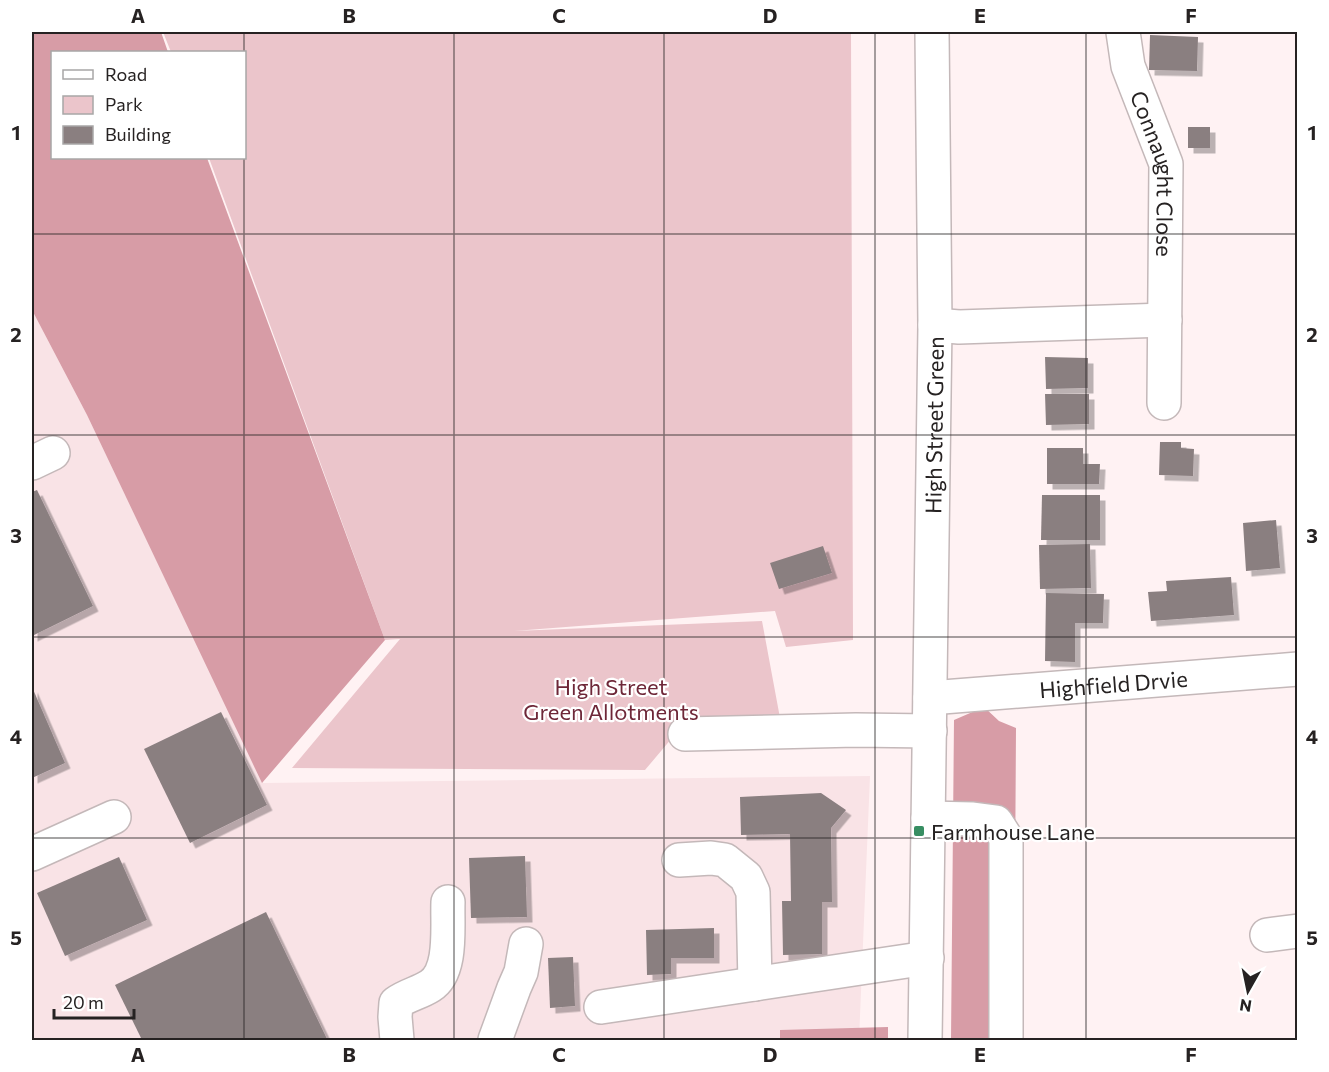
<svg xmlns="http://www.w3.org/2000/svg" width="1329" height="1072" font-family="Commissioner,sans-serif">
<defs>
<filter id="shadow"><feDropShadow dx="5.5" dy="5.5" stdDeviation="0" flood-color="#0004"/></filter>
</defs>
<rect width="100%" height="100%" fill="#fff2f3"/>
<!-- built -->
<path fill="#f9e3e6" d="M32 310 87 415 263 783 870 776 859 1040H32Z"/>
<!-- green -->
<path fill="#ebc5cb" d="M163 32H851L853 640 786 647 775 611 514 631 762 621 780 718 683 725 645 770 292 768 400 639 385 640 209 158H244V52H171Z"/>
<!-- forest -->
<g fill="#d79ca6">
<path d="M32 32H161L168 52H52V158H207L385 640 262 783 87 415 32 310Z"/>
<path d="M984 707 999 721 1016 728 1014 1040H951L954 720Z"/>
<path d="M888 1027V1040H780V1030Z"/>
</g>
<!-- building -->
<g fill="#8a7f80" filter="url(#shadow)">
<path d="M1150 35 1198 37 1197 71 1149 70Z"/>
<rect x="1188" y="127" width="22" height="21"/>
<path d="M1045 357 1088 358V388L1046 389Z"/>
<path d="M1045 394H1089V424L1046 425Z"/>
<path d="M1160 442H1181V448L1194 449 1193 476 1159 475Z"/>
<path d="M1047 448H1083V464H1100L1099 484H1047Z"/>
<path d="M37 490 93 606 32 636V492Z"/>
<path d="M1042 495H1100V540H1041Z"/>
<path d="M1276 520 1280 568 1246 571 1243 523Z"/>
<path d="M1090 544 1091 588 1040 589 1039 545Z"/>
<path d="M823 546 832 573 779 589 770 563Z"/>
<path d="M1231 577 1234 615 1151 621 1148 592 1167 591 1166 581Z"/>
<path d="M1046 593 1104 594 1103 623H1075V662L1045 661Z"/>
<path d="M32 687 65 763 32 778Z"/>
<path d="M221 712 267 805 190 843 144 749Z"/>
<path d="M821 793 846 810 831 828 832 902H822V954L783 955 782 901H791L790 834 741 835 740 797Z"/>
<path d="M525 856 527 917 471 918 469 858Z"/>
<path d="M119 857 147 920 65 956 37 893Z"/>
<path d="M266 912 327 1039 323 1040H142L115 985Z"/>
<path d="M714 928V958H671V974L647 975 646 930Z"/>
<path d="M573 957 575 1006 550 1008 548 958Z"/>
</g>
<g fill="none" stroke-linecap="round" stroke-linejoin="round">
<!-- minor casing -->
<g stroke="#c4b8b9" stroke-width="36">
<g id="minor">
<path id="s1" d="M1123 32 1128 66 1166 164 1164 403"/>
<path d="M935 325 959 327 1165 320"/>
<path d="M32 463 53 453"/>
<path id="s2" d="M930 698 1298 669"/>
<path d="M685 734 856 730 930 731"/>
<path d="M928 818 973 819 996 822 1006 838V1040"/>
<path d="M32 854 114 817"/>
<path d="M679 860 711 858 725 860 746 877 753 892 755 984"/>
<path d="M1267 935 1298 931"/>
<path d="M601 1007 927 958"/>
<path d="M397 1040 395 1017 396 1003C407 995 419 993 430 986 453 972 447 926 448 902"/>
<path d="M495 1040 514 988 521 972 526 944"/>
<path id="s3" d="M925 1040 935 325 932 32"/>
</g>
</g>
<!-- minor -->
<use href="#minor" stroke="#fff" stroke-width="33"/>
</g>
<!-- grid -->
<path fill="none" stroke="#262222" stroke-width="1.5" stroke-opacity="0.55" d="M244 32V52M454 32V1040M664 32V1040M875 32V1040M1086 32V1040M244 158V1040M32 234H1298M32 435H1298M32 637H1298M32 838H1298"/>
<!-- markers -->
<rect fill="#378e62" stroke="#fff" stroke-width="2" x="913" y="825" width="12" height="12" rx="3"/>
<g text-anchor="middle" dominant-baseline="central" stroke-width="4.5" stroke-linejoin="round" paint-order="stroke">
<!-- street labels -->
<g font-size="22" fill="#262222" stroke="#fff">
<text stroke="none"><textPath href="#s1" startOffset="147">Connaught Close</textPath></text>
<text stroke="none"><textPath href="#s3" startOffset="615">High Street Green</textPath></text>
<text stroke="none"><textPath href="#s2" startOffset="184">Highfield Drvie</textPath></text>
</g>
<!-- park labels -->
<g font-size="22" fill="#6e2738" stroke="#fff">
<text x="611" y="686">High Street<tspan x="611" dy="25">Green Allotments</tspan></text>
</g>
<!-- poi labels -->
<g font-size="22" fill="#262222" stroke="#fff" text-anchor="start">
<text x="931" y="831">Farmhouse Lane</text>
</g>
</g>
<!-- border -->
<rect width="1329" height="1072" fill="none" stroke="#ffffff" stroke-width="66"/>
<!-- legend -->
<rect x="51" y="51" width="195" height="108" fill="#ffffff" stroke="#a8a7a7" stroke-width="1.5"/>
<rect x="63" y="70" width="30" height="9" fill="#ffffff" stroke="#a8a7a7" stroke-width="1.5"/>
<text x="105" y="81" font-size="18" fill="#262222">Road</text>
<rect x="63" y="96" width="30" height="18" fill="#ebc5cb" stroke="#a8a7a7" stroke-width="1.5"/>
<text x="105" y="111" font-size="18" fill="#262222">Park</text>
<rect x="63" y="126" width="30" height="18" fill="#8a7f80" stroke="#a8a7a7" stroke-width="1.5"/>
<text x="105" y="141" font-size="18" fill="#262222">Building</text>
<!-- north arrow -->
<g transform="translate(1248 991) rotate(189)" stroke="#ffffff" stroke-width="4.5" paint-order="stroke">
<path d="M0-4.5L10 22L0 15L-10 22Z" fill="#262222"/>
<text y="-9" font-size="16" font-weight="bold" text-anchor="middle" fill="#262222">N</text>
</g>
<!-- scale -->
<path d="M54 1009v9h80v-9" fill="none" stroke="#262222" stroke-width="3"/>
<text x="63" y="1009" font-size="18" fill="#262222" stroke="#ffffff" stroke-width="4.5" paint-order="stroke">20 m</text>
<rect x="33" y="33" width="1263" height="1006" fill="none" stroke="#262222" stroke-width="2"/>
<g font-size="20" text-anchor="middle" font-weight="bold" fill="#262222">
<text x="138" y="23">A</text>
<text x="349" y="23">B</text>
<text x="559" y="23">C</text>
<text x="770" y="23">D</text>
<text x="980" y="23">E</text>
<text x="1191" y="23">F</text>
<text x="16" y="140">1</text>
<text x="1312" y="140">1</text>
<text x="16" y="342">2</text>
<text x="1312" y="342">2</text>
<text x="16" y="543">3</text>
<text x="1312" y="543">3</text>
<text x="16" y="744">4</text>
<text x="1312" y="744">4</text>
<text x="16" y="945">5</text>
<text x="1312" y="945">5</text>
<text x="138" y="1062">A</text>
<text x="349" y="1062">B</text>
<text x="559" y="1062">C</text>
<text x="770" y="1062">D</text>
<text x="980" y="1062">E</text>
<text x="1191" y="1062">F</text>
</g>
</svg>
